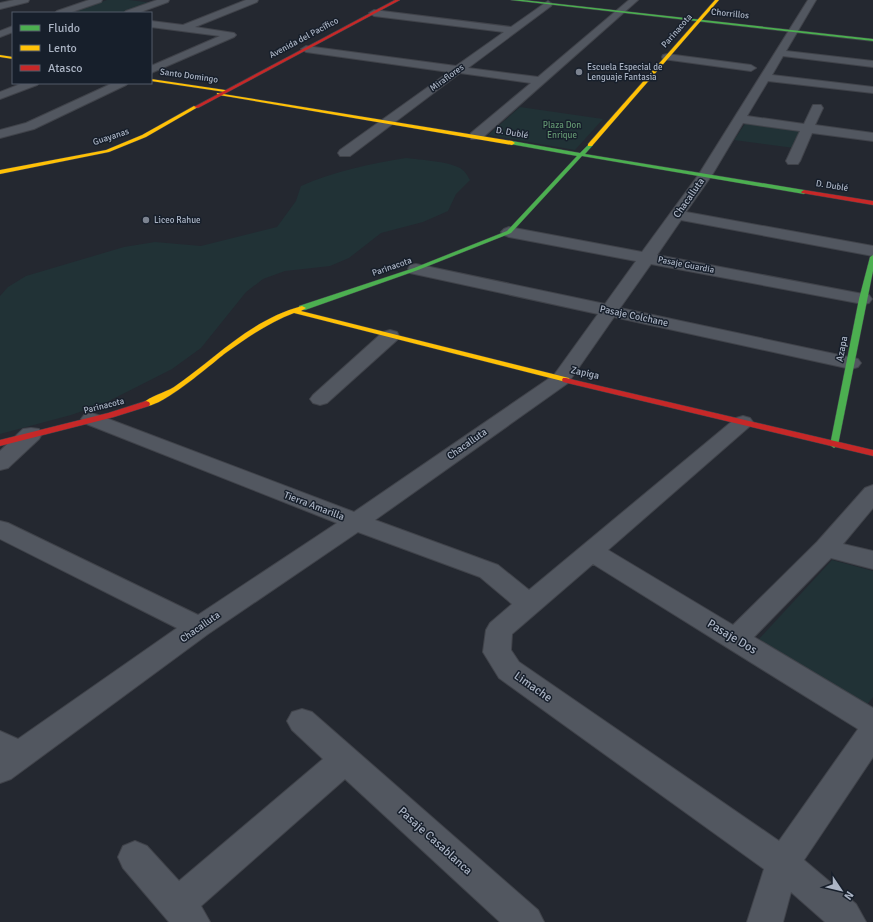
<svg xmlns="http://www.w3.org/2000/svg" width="873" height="922" font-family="Signika,sans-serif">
<rect width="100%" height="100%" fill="#242830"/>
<!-- green -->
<g fill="#213236">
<path d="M107 0H129L153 3 126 13H90L75 11Z"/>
<path d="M520 107 603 119 575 150 488 135Z"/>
<path d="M747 121 803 129 794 148 734 140Z"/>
<path d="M406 158C421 160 447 161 460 168 465 171 467 175 470 180L456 194 448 211 423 222 381 233 349 258 330 266 285 271 263 279 246 292 201 348 172 369 103 404 71 415 0 434V296L8 287 26 276 124 247 155 242 201 246 277 227 296 201 301 186C334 171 370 164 406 158Z"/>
<path d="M832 560 873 571V697L866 706 759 639Z"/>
</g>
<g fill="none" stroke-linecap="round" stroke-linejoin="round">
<!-- street casing -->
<g stroke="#40434a" stroke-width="2">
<g id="street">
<path d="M14 0H29L28 2 0 9V3Z"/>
<path d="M89 0H102L101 2 69 13H55L57 11Z"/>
<path d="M157 0H169L168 2 138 13H124L126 11Z"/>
<path d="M246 0H258L257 2 195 27 234 33 236 35 234 37 151 73V66L220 36 151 27V21L183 25Z"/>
<path d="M629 0H638L481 139H471L470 136 471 133 531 83 460 73 350 156H340L338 153 340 150 449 72 306 52 301 49 306 46 456 66 504 32 374 16 369 13 374 10 511 27 548 1 552 4 551 6 468 68 538 77Z"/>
<path d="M808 0H816L786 51 873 61V67L783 56 772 75 873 87V93L768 81 747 116 804 124 813 105H821L823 108 815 125 873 133V141L812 133 800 161 798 164H788L786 161 800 131 743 123 712 175 686 212 873 246V256L681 220 657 255 863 294 869 295 872 299 869 303 863 304 651 264 620 308 858 359 861 363 858 367 851 369 614 317 568 383 375 520 498 565 529 590 736 418 743 416 750 418 753 422 750 426 608 550 733 625 817 542 865 488 873 485V508L843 544 873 551V569L831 558 754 637 873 708V757L804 860 856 904 866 922H825L791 892 783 922H747L764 869 499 678 483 652 486 630 490 623 512 604 480 577 358 532 208 634 11 779 0 783V731L18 739 177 628 0 539V521L8 523 198 615 337 523 84 423 81 419 84 415 91 413 98 415 354 512 554 375 598 314 410 273 408 269 410 265 416 264 605 304 636 261 509 237 504 235 501 232 504 229 509 227 642 252 699 174ZM593 564 858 729 779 841 519 662 511 650 512 634Z"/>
<path d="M13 26V32L0 37V31Z"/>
<path d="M667 54 751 65 756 68 751 71 663 59 662 57 663 55Z"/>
<path d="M23 83H39L37 85 0 99V92Z"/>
<path d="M113 83H128L126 85 34 129 0 138V130L26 123Z"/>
<path d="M390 330 397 332 399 336 397 340 327 403 320 405 313 403 310 399 313 395 383 332Z"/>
<path d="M31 428 39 429 42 434 39 439 8 468 0 470V451L23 429Z"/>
<path d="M302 709 312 712 538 910 544 922H500L345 779 201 906 210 922H169L123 868 118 857 123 846 135 841 147 846 179 881 323 759 292 730 287 721 292 712Z"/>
</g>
</g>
<!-- fast casing -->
<g stroke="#40434a" stroke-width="1">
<g id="fast">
<path d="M511 0H523L873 39V41Z"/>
<path d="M512 141 580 153 590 143 593 145 585 154 804 190 807 192 804 194 582 156 511 233 418 270 305 310H299V306L414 268 507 231 577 156 510 144 509 143Z"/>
<path d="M873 255V271L838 445 834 448 830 445 859 299 870 257Z"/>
</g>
</g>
<!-- slow casing -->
<g stroke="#40434a" stroke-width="1">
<g id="slow">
<path d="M715 0H719L592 146H588V144Z"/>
<path d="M0 55 13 57V59L0 57Z"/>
<path d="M151 79 225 90 227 91 225 92 151 81Z"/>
<path d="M217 93 512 141 515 143 512 145 219 95 217 94Z"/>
<path d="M194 106 198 107 146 137 109 152 0 174V170L106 150 142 135Z"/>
<path d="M302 306 306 308 301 311 569 378 570 380 566 382 294 313C270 322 248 337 227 352 212 363 160 410 143 406L142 404C150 396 164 393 174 387 216 358 250 320 302 306Z"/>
</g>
</g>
<!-- jam casing -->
<g stroke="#40434a" stroke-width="1">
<g id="jam">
<path d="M395 0H400L198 108 194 107Z"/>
<path d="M804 190 873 201V205L802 193 801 192Z"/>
<path d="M563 378H566L873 450V456L563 382 562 380Z"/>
<path d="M146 401 149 402 150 404 149 406 114 417 0 446V440L108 413Z"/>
</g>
</g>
<!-- street -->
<use href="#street" fill="#525760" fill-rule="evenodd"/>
<!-- fast -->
<use href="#fast" fill="#4caf50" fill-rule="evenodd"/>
<!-- slow -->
<use href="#slow" fill="#ffc107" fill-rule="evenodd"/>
<!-- jam -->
<use href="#jam" fill="#c62828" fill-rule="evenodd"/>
</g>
<!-- markers -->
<g fill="#7c8390" stroke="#171f2b" stroke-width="1.5">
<circle cx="579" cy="72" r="4"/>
<circle cx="146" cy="220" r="4"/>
</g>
<g text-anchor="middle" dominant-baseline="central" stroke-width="3" stroke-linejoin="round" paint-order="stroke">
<!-- far-street labels -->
<g font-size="9" fill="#abb4c4" stroke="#171f2b">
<text transform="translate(730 14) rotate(6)">Chorrillos</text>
<text transform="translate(677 31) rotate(-49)">Parinacota</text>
<text transform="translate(304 38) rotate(-28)">Avenida del Pacífico</text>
<text transform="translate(189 76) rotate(8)">Santo Domingo</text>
<text transform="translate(447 78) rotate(-36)">Miraflores</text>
<text transform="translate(512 133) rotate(10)">D. Dublé</text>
<text transform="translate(111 137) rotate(-18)">Guayanas</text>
<text transform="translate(832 186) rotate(9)">D. Dublé</text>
<text transform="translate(686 265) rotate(11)">Pasaje Guardia</text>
<text transform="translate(392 267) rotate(-19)">Parinacota</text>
<text transform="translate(104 406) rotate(-14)">Parinacota</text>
</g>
<!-- far-poi labels -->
<g font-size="9" fill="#abb4c4" stroke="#171f2b" text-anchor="start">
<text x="587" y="67">Escuela Especial de<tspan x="587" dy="10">Lenguaje Fantasia</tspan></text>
<text x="154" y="220">Liceo Rahue</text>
</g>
<!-- far-park labels -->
<g font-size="9" fill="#629570" stroke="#171f2b">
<text x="562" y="125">Plaza Don<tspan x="562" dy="10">Enrique</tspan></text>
</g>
<!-- street labels -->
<g font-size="10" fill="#abb4c4" stroke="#171f2b">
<text transform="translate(689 198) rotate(-55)">Chacalluta</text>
<text transform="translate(634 316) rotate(12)">Pasaje Colchane</text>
<text transform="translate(842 349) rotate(-79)">Azapa</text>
<text transform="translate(585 373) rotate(13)">Zapiga</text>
<text transform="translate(467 444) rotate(-35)">Chacalluta</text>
<text transform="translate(314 506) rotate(21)">Tierra Amarilla</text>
<text transform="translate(200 627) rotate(-35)">Chacalluta</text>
</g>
<!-- near-street labels -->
<g font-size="12" fill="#abb4c4" stroke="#171f2b">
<text transform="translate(732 637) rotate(31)">Pasaje Dos</text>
<text transform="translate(533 687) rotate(35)">Limache</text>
<text transform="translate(435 841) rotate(42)">Pasaje Casablanca</text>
</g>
</g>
<!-- legend -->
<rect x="12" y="12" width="140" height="72" fill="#171f2b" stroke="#525b68"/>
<rect x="20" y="25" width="20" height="6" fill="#4caf50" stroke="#525b68"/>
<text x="48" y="32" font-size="12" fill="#abb4c4">Fluido</text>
<rect x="20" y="45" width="20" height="6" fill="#ffc107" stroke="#525b68"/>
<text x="48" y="52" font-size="12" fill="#abb4c4">Lento</text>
<rect x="20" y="65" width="20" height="6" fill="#c62828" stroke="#525b68"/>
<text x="48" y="72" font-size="12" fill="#abb4c4">Atasco</text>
<!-- north arrow -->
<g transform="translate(841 890) rotate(125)" stroke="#171f2b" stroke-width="3" paint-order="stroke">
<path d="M0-3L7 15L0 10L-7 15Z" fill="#abb4c4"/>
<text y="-6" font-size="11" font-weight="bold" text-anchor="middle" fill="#abb4c4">N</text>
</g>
</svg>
